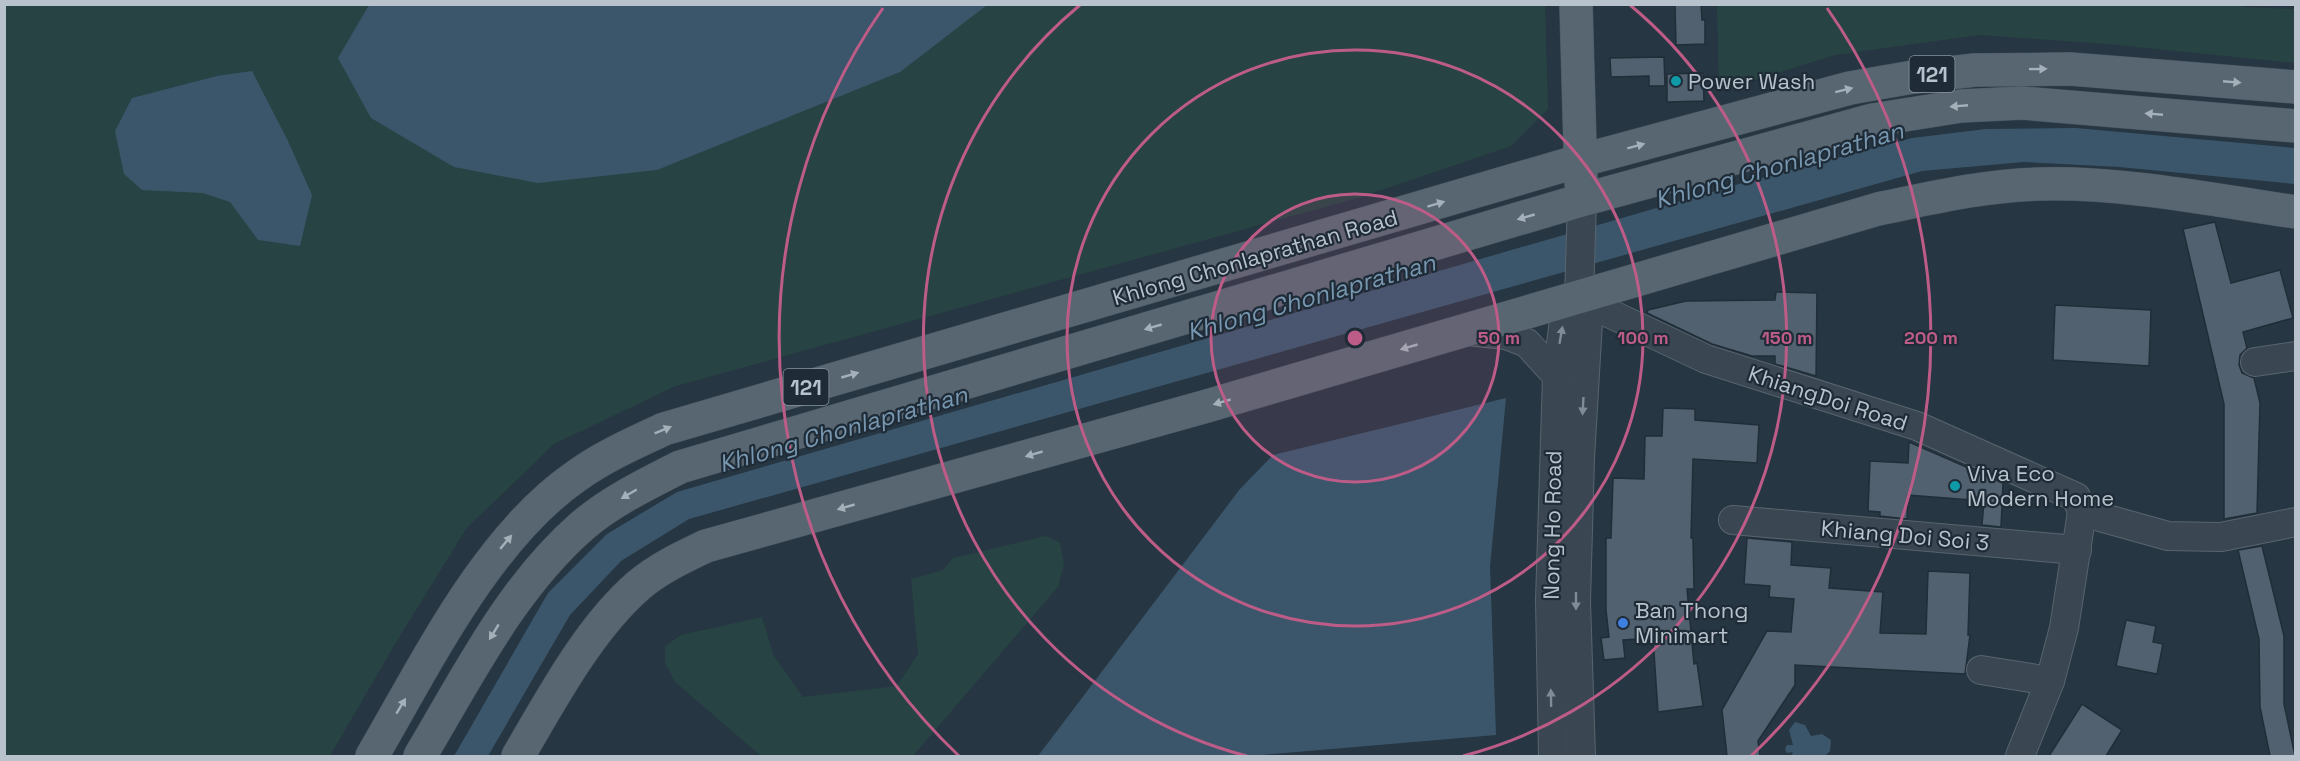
<svg xmlns="http://www.w3.org/2000/svg" width="2300" height="761" font-family="'Space Grotesk',sans-serif">
<rect width="100%" height="100%" fill="#263642"/>
<!-- green -->
<g fill="#284343">
<path d="M2243 4V7L2295 9V63L2107 44 1979 35 1835 55 1719 91 1717 5Z"/>
<path d="M4 5H1545L1548 109 1511 146 1361 197 676 386 554 444 466 529 395 644 330 756H5Z"/>
<path d="M1046 536 1060 543 1064 564 1058 587 913 756H761L675 682 665 663V646L681 635 762 617 774 656 803 697 897 686 918 654 911 579 943 570 953 558Z"/>
</g>
<!-- water -->
<g fill="#3b566b">
<path d="M369 5V4L987 5 900 72 657 170 538 183 454 167 371 118 338 58Z"/>
<path d="M252 71 288 141 312 195 300 246 258 240 230 202 203 193 142 190 124 174 115 131 132 98 217 76Z"/>
<path d="M2076 128 2295 148V184L2119 167 2024 162 1922 171 689 519 621 561 570 615 488 756H454L548 593 607 534 677 492 1746 182 1912 138 1986 129Z"/>
<path d="M1506 398 1490 567 1496 735 1250 756H1038L1240 489 1273 455Z"/>
<path d="M1795 722 1805 725 1811 736 1822 734 1831 740 1830 751 1825 756H1791L1793 752 1787 753 1785 749 1787 745H1793L1789 730Z"/>
</g>
<!-- building -->
<g fill="#51616f" stroke="#212e39" stroke-width="1.5">
<path d="M1675 4H1701L1702 20H1705V44L1676 45Z"/>
<path d="M1664 57 1665 86H1649V76L1611 77 1610 58Z"/>
<path d="M1703 73 1704 101 1667 102V74Z"/>
<path d="M2215 222 2231 283 2280 270 2293 318 2243 332 2247 348 2240 355 2239 365 2242 373 2254 378 2260 403 2257 513 2224 519V404L2183 229Z"/>
<path d="M1776 292 1817 293 1816 376 1775 364V356H1752L1712 344 1647 313 1648 310 1686 301 1775 300Z"/>
<path d="M2055 305 2151 310 2149 366 2053 360Z"/>
<path d="M1663 408 1695 409V420L1759 425 1757 463 1693 459 1691 538H1693L1694 589H1687L1694 664 1697 663 1703 706 1658 712 1653 638 1623 640 1625 658 1604 660 1601 638 1609 637 1606 610V538H1611L1613 478 1644 479 1645 436H1662Z"/>
<path d="M1909 442 2003 483 2001 527 1982 525 1984 501 1908 495 1907 519 1880 516V512L1868 511 1870 461 1908 463Z"/>
<path d="M1747 538 1792 542 1791 565 1831 568 1829 588 1883 592 1880 633 1926 634 1928 571 1970 573 1968 635H1970L1965 674 1795 665V685L1758 741 1760 756H1727L1722 710 1767 631 1791 632 1794 599 1769 597 1770 586 1744 584Z"/>
<path d="M2262 546 2284 636V704L2295 756H2270L2260 707 2259 639 2238 550Z"/>
<path d="M2126 620 2156 626 2153 642 2163 644 2157 674 2116 666Z"/>
<path d="M2082 704 2122 730 2106 756H2049Z"/>
</g>
<g fill="none" stroke-linecap="round" stroke-linejoin="round">
<!-- minor casing -->
<g stroke="#58656f" stroke-width="30">
<g id="minor">
<path d="M1579 299 1706 359 1917 426 2076 497 2082 512 2064 628 2050 681 2020 756"/>
<path d="M1468 331 1506 335 1527 343 1557 376"/>
<path d="M2255 362 2296 356"/>
<path d="M2082 512 2168 536 2221 537 2296 522"/>
<path d="M1733 520 2077 550"/>
<path d="M1981 670 2050 681"/>
<path d="M1553 756 1550 601 1557 376 1564 320 1579 299"/>
<path d="M1581 756 1576 601 1580 458 1588 322 1579 299 1582 200"/>
</g>
</g>
<!-- major casing -->
<g stroke="#47535e" stroke-width="34">
<g id="major">
<path d="M1576 4 1581 183"/>
<path d="M372 756C426 664 486 539 575 477 602 457 634 443 664 429L1579 161 1850 88 1913 77 1975 70 2070 69 2296 87"/>
<path d="M420 756C468 676 511 588 582 526 611 501 647 484 680 467L1582 200 1873 120 1961 106 2022 103 2296 126"/>
<path d="M518 756C551 700 589 628 639 585 659 568 683 557 706 546L1207 406 1878 209C1932 198 1986 185 2041 184 2124 182 2213 200 2296 212"/>
</g>
</g>
<!-- minor -->
<use href="#minor" stroke="#3a4752" stroke-width="28"/>
<!-- major -->
<use href="#major" stroke="#586672" stroke-width="33"/>
</g>
<!-- one-way arrows -->
<defs><path id="oneway-solid" d="M-6-.8H1V-3.2L6.5 0L1 3.2V.8H-6Z" transform="scale(1.5)"/></defs>
<g fill="#a4b0ba">
<use href="#oneway-solid" transform="translate(2038 69) rotate(-1)"/>
<use href="#oneway-solid" transform="translate(2232 82) rotate(5)"/>
<use href="#oneway-solid" transform="translate(1844 90) rotate(-14)"/>
<use href="#oneway-solid" transform="translate(1959 106) rotate(175)"/>
<use href="#oneway-solid" transform="translate(2154 114) rotate(-175)"/>
<use href="#oneway-solid" transform="translate(1636 146) rotate(-15)"/>
<use href="#oneway-solid" transform="translate(1436 204) rotate(-17)"/>
<use href="#oneway-solid" transform="translate(1526 217) rotate(164)"/>
<use href="#oneway-solid" transform="translate(1153 327) rotate(164)"/>
<use href="#oneway-solid" transform="translate(1409 347) rotate(164)"/>
<use href="#oneway-solid" transform="translate(850 375) rotate(-16)"/>
<use href="#oneway-solid" transform="translate(1222 402) rotate(164)"/>
<use href="#oneway-solid" transform="translate(663 430) rotate(-22)"/>
<use href="#oneway-solid" transform="translate(1034 454) rotate(164)"/>
<use href="#oneway-solid" transform="translate(629 494) rotate(150)"/>
<use href="#oneway-solid" transform="translate(846 507) rotate(164)"/>
<use href="#oneway-solid" transform="translate(506 542) rotate(-50)"/>
<use href="#oneway-solid" transform="translate(494 632) rotate(121)"/>
<use href="#oneway-solid" transform="translate(401 706) rotate(-59)"/>
</g>
<g fill="#7f8b95">
<use href="#oneway-solid" transform="translate(1561 335) rotate(-80)"/>
<use href="#oneway-solid" transform="translate(1583 406) rotate(93)"/>
<use href="#oneway-solid" transform="translate(1576 601) rotate(90)"/>
<use href="#oneway-solid" transform="translate(1551 698) rotate(-91)"/>
</g>
<!-- distance rings -->
<circle cx="1355" cy="338" r="144" fill="#be5c88" fill-opacity=".12"/>
<g fill="none" stroke="#be5c88" stroke-width="3">
<circle cx="1355" cy="338" r="144"/>
<circle cx="1355" cy="338" r="288"/>
<path d="M1247 756A432 432 0 0 1 1080 5M1630 5A432 432 0 0 1 1463 756"/>
<path d="M959 756A576 576 0 0 1 883 8M1827 8A576 576 0 0 1 1751 756"/>
</g>
<!-- markers -->
<g fill="#0f9aa8" stroke="#1f2c37" stroke-width="2">
<circle cx="1676" cy="81" r="6"/>
<circle cx="1955" cy="486" r="6"/>
</g>
<circle fill="#3f7fe0" stroke="#1f2c37" stroke-width="2" cx="1623" cy="623" r="6"/>
<g text-anchor="middle" dominant-baseline="central" stroke-width="4.5" stroke-linejoin="round" paint-order="stroke">
<!-- shield labels -->
<g fill="#1f2c37" stroke="#89959f" stroke-width="1.5">
<rect x="1909.5" y="56" width="45" height="36" rx="4.5"/>
<rect x="783.5" y="369" width="45" height="36" rx="4.5"/>
</g>
<g font-size="21" font-weight="bold" fill="#b7c2cc">
<text x="1932" y="74">121</text>
<text x="806" y="387">121</text>
</g>
<!-- poi labels -->
<g font-size="22" fill="#b7c2cc" stroke="#1f2c37" text-anchor="start">
<text x="1688" y="81">Power Wash</text>
<text x="1967" y="473">Viva Eco<tspan x="1967" dy="25">Modern Home</tspan></text>
<text x="1635" y="610">Ban Thong<tspan x="1635" dy="25">Minimart</tspan></text>
</g>
<!-- street labels -->
<g font-size="22" fill="#b7c2cc" stroke="#1f2c37">
<text transform="translate(1255 257) rotate(-16)">Khlong Chonlaprathan Road</text>
<text transform="translate(1828 398) rotate(18)">KhiangDoi Road</text>
<text transform="translate(1552 525) rotate(-89)">Nong Ho Road</text>
<text transform="translate(1905 535) rotate(5)">Khiang Doi Soi 3</text>
</g>
<!-- water labels -->
<g font-size="24" font-style="italic" fill="#7796af" stroke="#1f2c37">
<text transform="translate(1779 165) rotate(-16)">Khlong Chonlaprathan</text>
<text transform="translate(1311 297) rotate(-16)">Khlong Chonlaprathan</text>
<text transform="translate(843 429) rotate(-16)">Khlong Chonlaprathan</text>
</g>
</g>
<circle cx="1355" cy="338" r="9" fill="#be5c88" stroke="#1f2c37" stroke-width="3"/>
<g font-size="18" text-anchor="middle" font-weight="bold" fill="#be5c88" stroke="#1f2c37" stroke-width="4.5" stroke-linejoin="round" paint-order="stroke">
<text x="1499" y="344">50 m</text>
<text x="1643" y="344">100 m</text>
<text x="1787" y="344">150 m</text>
<text x="1931" y="344">200 m</text>
</g>
<!-- border -->
<rect width="2300" height="761" fill="none" stroke="#b7c2cc" stroke-width="12"/>
</svg>
